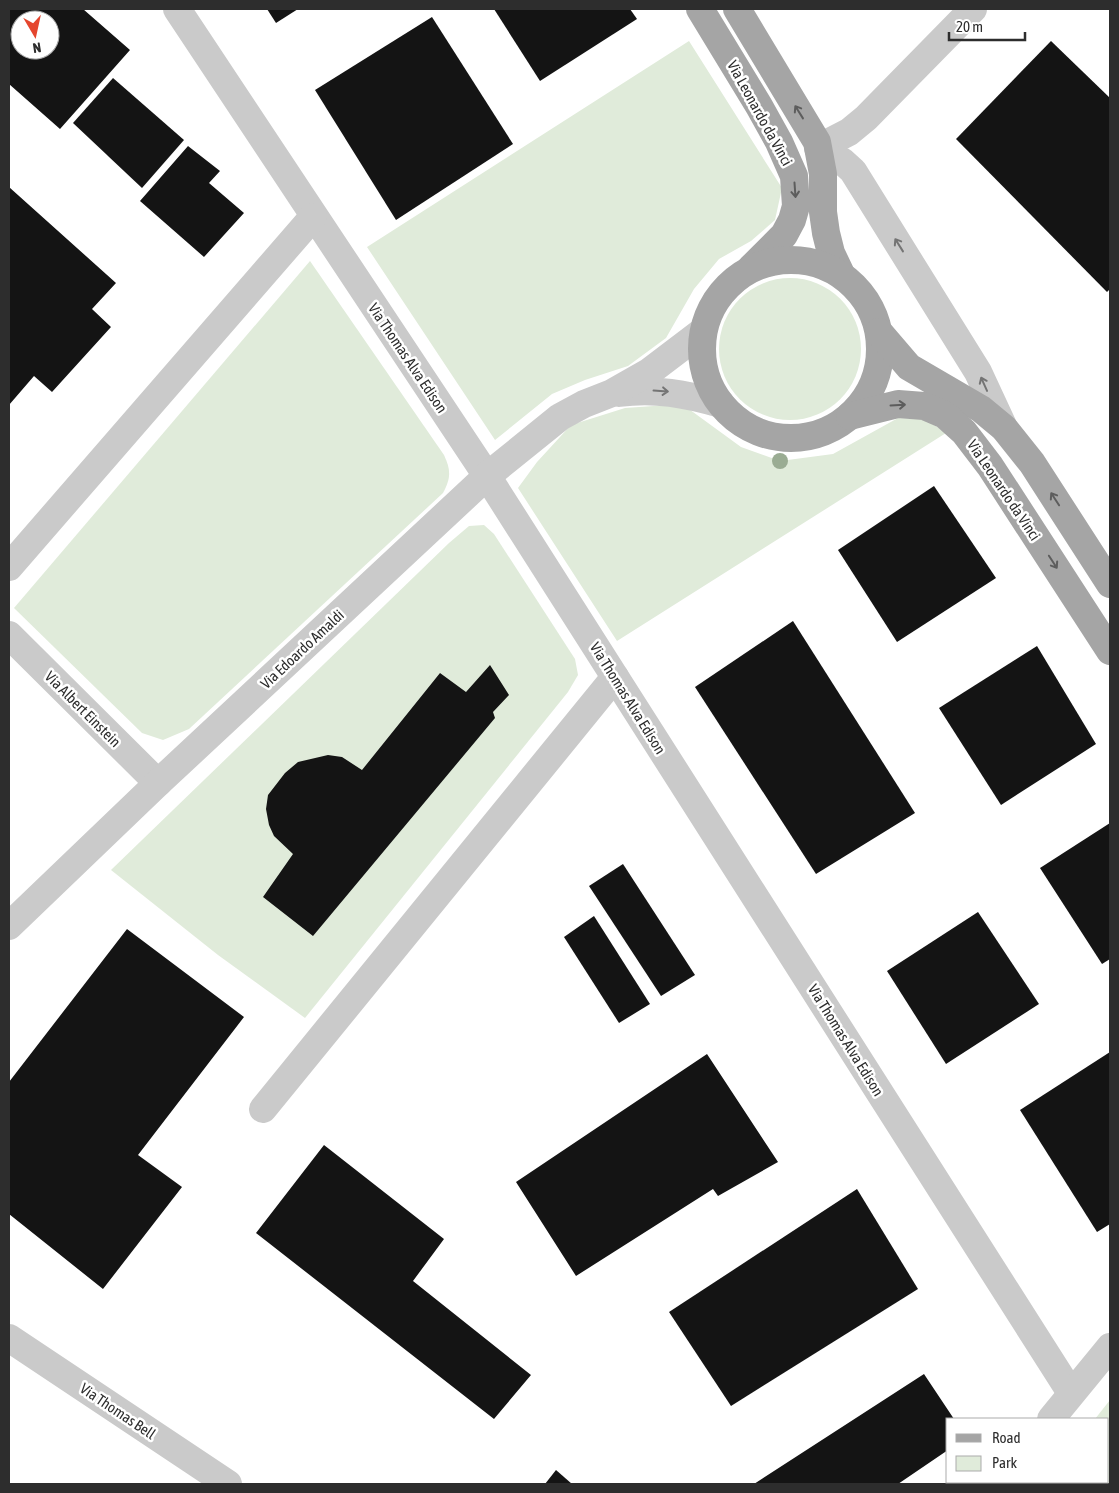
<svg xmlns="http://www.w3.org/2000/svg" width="1119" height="1493" font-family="'Asap Condensed',sans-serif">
<rect width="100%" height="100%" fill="#fff"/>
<!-- green -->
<g fill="#e0ebda">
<path d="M689 41 782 188 775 220 751 241 719 259 694 289 666 338 628 366 585 380 552 394 495 440 367 247Z"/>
<path d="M310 261 444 455C451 470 451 478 443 493L189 729 163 740 142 733 14 608Z"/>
<circle cx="790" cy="349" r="71"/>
<path d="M682 404 741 447 780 461 833 454 898 418 926 419 946 433 617 641 518 488 537 462 571 425 625 408Z"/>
<path d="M484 525 494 534 575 659 578 675 568 692 305 1018 218 955 111 870 449 543 469 526Z"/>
<path d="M1110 1400V1484H1045L1047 1482H1108V1419H1095Z"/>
</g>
<!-- building -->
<g fill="#141414" fill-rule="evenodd">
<path d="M9 9H83L130 50 60 129 9 84ZM20 20H50V50H20Z"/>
<path d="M267 9H298L276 23Z"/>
<path d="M494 9H630L637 19 540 81Z"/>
<path d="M432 17 513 144 396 220 315 90Z"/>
<path d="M1051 41 1110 98V289L1107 292 956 139Z"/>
<path d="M113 78 184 140 142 188 73 123Z"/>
<path d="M188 146 220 171 209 183 244 213 204 257 140 201Z"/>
<path d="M9 187 116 283 92 309 111 327 52 392 34 376 9 405Z"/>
<path d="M934 486 996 578 897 642 838 550Z"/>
<path d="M793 621 915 813 816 874 695 687Z"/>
<path d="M1037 646 1096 744 1001 805 939 708Z"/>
<path d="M490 665 509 695 493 712 495 718 313 936 263 897 293 854 274 836 269 825 266 809 268 795 285 773 298 762 328 755 342 757 362 770 440 673 466 692Z"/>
<path d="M1110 823V959L1102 964 1040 868Z"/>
<path d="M623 864 695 975 661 996 589 886Z"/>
<path d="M978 912 1039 1004 946 1064 887 971Z"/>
<path d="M594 916 650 1004 619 1023 564 937Z"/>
<path d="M127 929 244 1017 138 1155 182 1187 103 1289 9 1214V1082Z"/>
<path d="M1110 1052V1224L1097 1232 1020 1110Z"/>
<path d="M707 1054 778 1162 718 1196 713 1189 576 1276 516 1182Z"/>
<path d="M324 1145 444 1239 413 1281 531 1375 494 1419 256 1233Z"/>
<path d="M857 1189 918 1289 731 1406 669 1312Z"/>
<path d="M924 1374 954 1419H948V1450L898 1484H754Z"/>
<path d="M556 1470 572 1484H545Z"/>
</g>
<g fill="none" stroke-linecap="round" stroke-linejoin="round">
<!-- minor -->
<g stroke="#cacaca" stroke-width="28">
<path d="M177 9 487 476 1071 1393"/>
<path d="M818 148 849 132 866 118 973 9"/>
<path d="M821 158 842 161 853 171 978 372 1004 428"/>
<path d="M619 393C655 388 686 394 721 404"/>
<path d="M9 567 313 217"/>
<path d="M9 635 158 783"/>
<path d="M9 926 158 783 487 476 560 417 584 404 612 393 649 372 703 331"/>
<path d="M263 1109 615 677"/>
<path d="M9 1338 228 1484"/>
<path d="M1051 1419 1110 1347"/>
<path d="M1001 1484 1003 1482"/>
</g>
<!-- major -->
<g stroke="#a5a5a5" stroke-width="28">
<path d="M700 9 759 106 779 142 794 176 796 206 792 220 784 235 751 268"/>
<path d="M737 9 817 142 823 174V212L826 233 831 253 841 274"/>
<circle cx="791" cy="349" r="89"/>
<path d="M879 332 909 367 981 409 1004 428 1032 463 1110 584"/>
<path d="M850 416 898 404 924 406 945 415 964 432 990 466 1110 651"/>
</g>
</g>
<!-- trees -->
<circle fill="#9aac93" cx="780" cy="461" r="8"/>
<!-- one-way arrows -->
<defs><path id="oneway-shaft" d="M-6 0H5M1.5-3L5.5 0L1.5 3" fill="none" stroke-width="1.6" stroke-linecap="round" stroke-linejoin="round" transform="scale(1.25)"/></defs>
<g stroke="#5d5d5d">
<use href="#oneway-shaft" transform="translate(799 112) rotate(-122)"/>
<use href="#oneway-shaft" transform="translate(795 190) rotate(86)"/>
<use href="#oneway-shaft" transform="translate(898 405) rotate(-3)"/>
<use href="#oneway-shaft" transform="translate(1055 499) rotate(-123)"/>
<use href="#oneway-shaft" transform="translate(1053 562) rotate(57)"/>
</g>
<g stroke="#747474">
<use href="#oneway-shaft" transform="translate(899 245) rotate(-122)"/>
<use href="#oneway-shaft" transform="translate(984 384) rotate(-114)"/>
<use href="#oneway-shaft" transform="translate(661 391) rotate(4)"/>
</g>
<g text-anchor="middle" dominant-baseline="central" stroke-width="5" stroke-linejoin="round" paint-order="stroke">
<!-- street labels -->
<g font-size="15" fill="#2d2d2d" stroke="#fff">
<text transform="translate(760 113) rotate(61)">Via Leonardo da Vinci</text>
<text transform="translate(408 358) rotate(56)">Via Thomas Alva Edison</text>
<text transform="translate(1004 490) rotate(56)">Via Leonardo da Vinci</text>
<text transform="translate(302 649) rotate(-43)">Via Edoardo Amaldi</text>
<text transform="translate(628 698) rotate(58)">Via Thomas Alva Edison</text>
<text transform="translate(83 709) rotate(45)">Via Albert Einstein</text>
<text transform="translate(846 1040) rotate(58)">Via Thomas Alva Edison</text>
<text transform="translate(118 1411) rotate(34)">Via Thomas Bell</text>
</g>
</g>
<!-- border -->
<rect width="1119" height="1493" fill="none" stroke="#2d2d2d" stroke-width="20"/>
<!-- legend -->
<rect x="946" y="1418" width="162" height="65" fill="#ffffff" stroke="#ababab"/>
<rect x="956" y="1434" width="25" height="8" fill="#a5a5a5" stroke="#ababab"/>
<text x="992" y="1443" font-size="15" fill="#2d2d2d">Road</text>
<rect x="956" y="1456" width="25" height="15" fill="#e0ebda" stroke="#ababab"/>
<text x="992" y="1468" font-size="15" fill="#2d2d2d">Park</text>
<!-- north arrow -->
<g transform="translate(35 35) rotate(171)"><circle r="24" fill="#ffffff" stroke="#ababab"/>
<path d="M0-4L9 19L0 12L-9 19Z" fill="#e5462e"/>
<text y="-8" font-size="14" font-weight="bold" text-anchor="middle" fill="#2d2d2d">N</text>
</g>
<!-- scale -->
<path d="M949 32v8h76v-8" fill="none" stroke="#2d2d2d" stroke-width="2.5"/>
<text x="956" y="32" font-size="15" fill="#2d2d2d" stroke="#ffffff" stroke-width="4" paint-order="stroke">20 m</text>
</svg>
